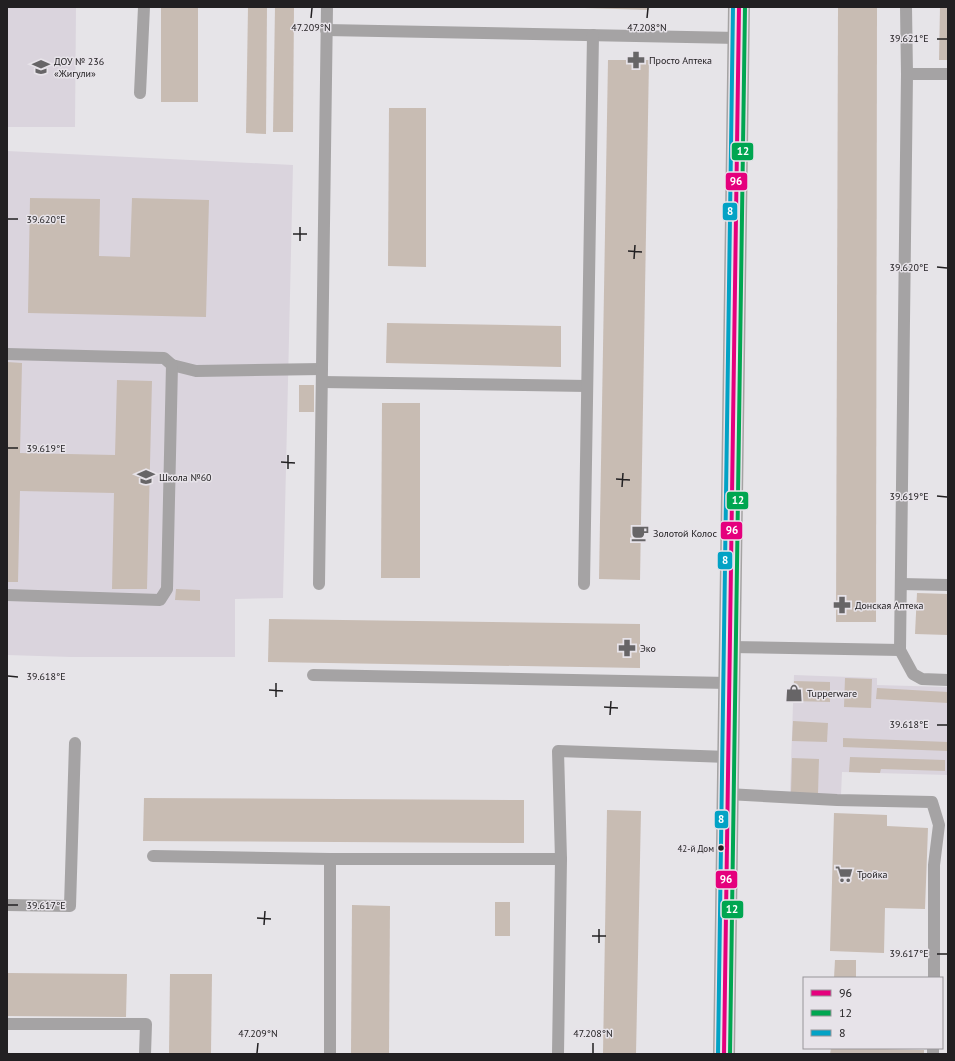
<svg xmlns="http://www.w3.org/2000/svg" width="955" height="1061" font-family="'PT Sans',sans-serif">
<rect width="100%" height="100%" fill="#e6e4e8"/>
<!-- built -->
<g fill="#dad4dd">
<path d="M7 7H76L75 127H7Z"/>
<path d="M7 151 293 165 283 598 235 599V657H71L7 655Z"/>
<path d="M794 675 877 678V685L948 687V775L842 772 841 795 790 793Z"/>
</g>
<!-- building -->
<g fill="#c8bcb3">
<rect x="161" y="7" width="37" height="95"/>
<path d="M248 7H267L266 134 246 133Z"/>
<path d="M275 7H294L293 132H273Z"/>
<path d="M584 7H649V10L584 8Z"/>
<path d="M838 7H877L876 622H836Z"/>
<path d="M940 7H948V60H939Z"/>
<path d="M608 60H649L640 580 599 579Z"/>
<path d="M389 108H426V267L388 266Z"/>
<path d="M30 198 100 199 99 256 130 257 132 198 209 200 206 317 28 313Z"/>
<path d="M387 323 561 326V367L386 363Z"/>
<path d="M7 362 22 363 20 453 115 455 117 380 152 381 147 589H112L114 493 20 491 18 582H7Z"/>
<rect x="299" y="385" width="15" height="27"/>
<path d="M382 403H420V578H381Z"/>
<path d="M176 589 200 590V601L175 600Z"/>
<path d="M917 593 948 594V635L915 634Z"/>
<path d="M269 619 640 624V668L268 662Z"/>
<path d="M845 678 872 679 871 708 844 707Z"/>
<path d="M794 681 830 682V702L793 701Z"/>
<path d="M877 688 948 692V703L876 699Z"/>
<path d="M793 721 828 723 827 742 792 741Z"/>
<path d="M843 738 948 742V751L843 747Z"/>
<path d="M850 757 945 760V771L881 769 880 773 849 772Z"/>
<path d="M792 758 819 759 818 794 791 793Z"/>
<path d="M144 798 524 800V843L143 841Z"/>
<path d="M607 810 641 811 636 1054H603Z"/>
<path d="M834 813 887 815V826L928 828 925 909 885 908 884 953 830 951Z"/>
<rect x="495" y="902" width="15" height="34"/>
<path d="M352 905 390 906 389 1054H351Z"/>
<path d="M835 960H856V978H834Z"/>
<path d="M7 973 127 974 126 1017 7 1016Z"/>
<path d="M170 974H212L211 1054H169Z"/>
<path d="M831 1048H884V1049L924 1050V1054H830Z"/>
</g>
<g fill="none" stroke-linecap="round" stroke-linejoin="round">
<!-- lane -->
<g stroke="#a5a3a4" stroke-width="12">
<path d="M906 7 907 74 900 650 913 674 922 679 948 680"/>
<path d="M326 30 738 38"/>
<path d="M907 74H948"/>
<path d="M140 93 144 7"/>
<path d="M7 354 164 358 172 365 196 371 322 369"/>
<path d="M322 382 587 386"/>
<path d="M319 584 327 7"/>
<path d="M584 584 593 35"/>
<path d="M901 584 948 585"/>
<path d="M7 595 160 600 167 589 172 365"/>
<path d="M730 647 900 650"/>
<path d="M313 675 729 683"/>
<path d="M727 794 837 800 932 802 939 825 934 865V978"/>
<path d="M153 856 330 859H561"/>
<path d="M330 859V1054"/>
<path d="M7 905 70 906 75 743"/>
<path d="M7 1024H146L145 1054"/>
<path d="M558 1054 561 859 558 751 728 757"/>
<path d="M933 1054V1048"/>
</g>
<!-- secondary -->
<path stroke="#a5a3a3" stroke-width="22" d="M724 1054 739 7"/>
<!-- bus-1 casing -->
<g stroke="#e7e3e9" stroke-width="7">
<path id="bus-1" d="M724 1054 739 7"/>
</g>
<!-- bus-2 casing -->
<g stroke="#e7e3e9" stroke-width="7">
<path id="bus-2" d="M730 1054 745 7"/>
</g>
<!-- bus-3 casing -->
<g stroke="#e7e3e9" stroke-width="7">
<path id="bus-3" d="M718 1054 733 7"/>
</g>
<!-- bus-1 -->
<use href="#bus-1" stroke="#e5007d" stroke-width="4"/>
<!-- bus-2 -->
<use href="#bus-2" stroke="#00a651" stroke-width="4"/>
<!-- bus-3 -->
<use href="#bus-3" stroke="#02a2c5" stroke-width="4"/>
</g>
<!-- ticks -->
<path fill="none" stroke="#222022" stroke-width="1.5" d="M311 18 312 8M647 18 648 8M937 39H947M8 219H18M293 234H307M300 241V227M628 251 642 252M634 259 635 245M937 267 947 268M8 448H18M281 462 295 463M288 469V455M616 479 630 480M622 487 623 473M937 496 947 497M8 676 18 677M269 690 283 691M276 697V683M604 707 618 708M610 715 611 701M937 725H947M8 905H18M257 918 271 919M264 925 265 911M592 936H606M599 943V929M937 954H947M257 1053 258 1043M593 1053V1043"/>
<!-- icons -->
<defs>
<g id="pharmacy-bare" transform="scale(1.38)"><path d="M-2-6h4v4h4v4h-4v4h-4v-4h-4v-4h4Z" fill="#676567" stroke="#e7e3e9" stroke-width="2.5" paint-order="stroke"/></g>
<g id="school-bare" transform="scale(1.38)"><path d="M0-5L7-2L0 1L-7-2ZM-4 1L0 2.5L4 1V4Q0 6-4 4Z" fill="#676567" stroke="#e7e3e9" stroke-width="2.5" paint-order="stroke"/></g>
<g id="cafe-bare" transform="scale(1.38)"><path d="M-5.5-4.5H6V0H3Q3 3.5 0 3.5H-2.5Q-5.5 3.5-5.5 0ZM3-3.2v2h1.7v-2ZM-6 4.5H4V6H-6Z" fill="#676567" stroke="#e7e3e9" stroke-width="2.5" paint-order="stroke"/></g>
<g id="shop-bare" transform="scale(1.38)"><path d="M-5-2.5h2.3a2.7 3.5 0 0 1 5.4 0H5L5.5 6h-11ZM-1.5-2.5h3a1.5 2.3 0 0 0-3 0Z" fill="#676567" stroke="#e7e3e9" stroke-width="2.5" paint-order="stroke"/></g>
<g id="supermarket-bare" transform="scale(1.38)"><path d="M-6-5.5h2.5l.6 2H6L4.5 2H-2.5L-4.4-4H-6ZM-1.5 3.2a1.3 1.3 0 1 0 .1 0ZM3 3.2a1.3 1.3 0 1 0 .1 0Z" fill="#676567" stroke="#e7e3e9" stroke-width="2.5" paint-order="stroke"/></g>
</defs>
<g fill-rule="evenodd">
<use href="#pharmacy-bare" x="636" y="60"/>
<use href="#school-bare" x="41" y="67"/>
<use href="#school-bare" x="146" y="477"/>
<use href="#cafe-bare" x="640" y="533"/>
<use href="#pharmacy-bare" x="842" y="605"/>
<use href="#pharmacy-bare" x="627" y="648"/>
<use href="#shop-bare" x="794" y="693"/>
<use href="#supermarket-bare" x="844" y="874"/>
</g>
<!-- markers -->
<circle fill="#222022" stroke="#e7e3e9" stroke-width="1.5" cx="721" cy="848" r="3.5"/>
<g text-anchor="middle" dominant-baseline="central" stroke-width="3" stroke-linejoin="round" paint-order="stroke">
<!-- bus labels -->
<g font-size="9" fill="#222022" stroke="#e7e3e9" text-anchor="end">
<text x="714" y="848">42-й Дом</text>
</g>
<!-- poi labels -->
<g font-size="10" fill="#222022" stroke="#e7e3e9" text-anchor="start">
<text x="649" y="60">Просто Аптека</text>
<text x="54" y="61">ДОУ № 236<tspan x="54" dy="12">«Жигули»</tspan></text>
<text x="159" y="477">Школа №60</text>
<text x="653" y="533">Золотой Колос</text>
<text x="855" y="605">Донская Аптека</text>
<text x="640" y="648">Эко</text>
<text x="807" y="693">Tupperware</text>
<text x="857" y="874">Тройка</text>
</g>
</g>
<g font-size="10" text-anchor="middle" fill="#222022" stroke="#e7e3e9" stroke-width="3" stroke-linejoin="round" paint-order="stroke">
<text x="311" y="31">47.209°N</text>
<text x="647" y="31">47.208°N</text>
<text x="909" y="42">39.621°E</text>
<text x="46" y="223">39.620°E</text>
<text x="909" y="271">39.620°E</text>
<text x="46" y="452">39.619°E</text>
<text x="909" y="500">39.619°E</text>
<text x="46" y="680">39.618°E</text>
<text x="909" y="728">39.618°E</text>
<text x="46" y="909">39.617°E</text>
<text x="909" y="957">39.617°E</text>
<text x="258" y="1037">47.209°N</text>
<text x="593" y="1037">47.208°N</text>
</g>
<g stroke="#e7e3e9" stroke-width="1.5">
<rect x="731" y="142" width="23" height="19" rx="4" fill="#00a651"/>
<rect x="725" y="172" width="23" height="19" rx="4" fill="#e5007d"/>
<rect x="722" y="202" width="16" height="19" rx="4" fill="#02a2c5"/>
<rect x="726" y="491" width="23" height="19" rx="4" fill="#00a651"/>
<rect x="720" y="521" width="23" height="19" rx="4" fill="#e5007d"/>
<rect x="717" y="551" width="16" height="19" rx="4" fill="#02a2c5"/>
<rect x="714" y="810" width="15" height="19" rx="4" fill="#02a2c5"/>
<rect x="715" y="870" width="23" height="19" rx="4" fill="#e5007d"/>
<rect x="721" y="900" width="23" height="19" rx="4" fill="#00a651"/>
</g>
<g font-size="11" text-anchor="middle" font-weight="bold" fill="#fff">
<text x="743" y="155">12</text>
<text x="736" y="185">96</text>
<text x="730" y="215">8</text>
<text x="738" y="504">12</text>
<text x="732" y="534">96</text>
<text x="725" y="564">8</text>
<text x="721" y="823">8</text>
<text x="726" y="883">96</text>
<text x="732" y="913">12</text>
</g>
<!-- border -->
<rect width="955" height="1061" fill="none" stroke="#222022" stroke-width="16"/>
<!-- legend -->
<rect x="803" y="977" width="140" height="72" fill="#e7e3e9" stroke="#989599"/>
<rect x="811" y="990" width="20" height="6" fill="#e5007d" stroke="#989599"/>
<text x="839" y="997" font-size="12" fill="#222022">96</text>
<rect x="811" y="1010" width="20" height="6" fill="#00a651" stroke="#989599"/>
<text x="839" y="1017" font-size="12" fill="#222022">12</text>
<rect x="811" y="1030" width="20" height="6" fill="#02a2c5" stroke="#989599"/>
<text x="839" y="1037" font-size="12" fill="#222022">8</text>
</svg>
